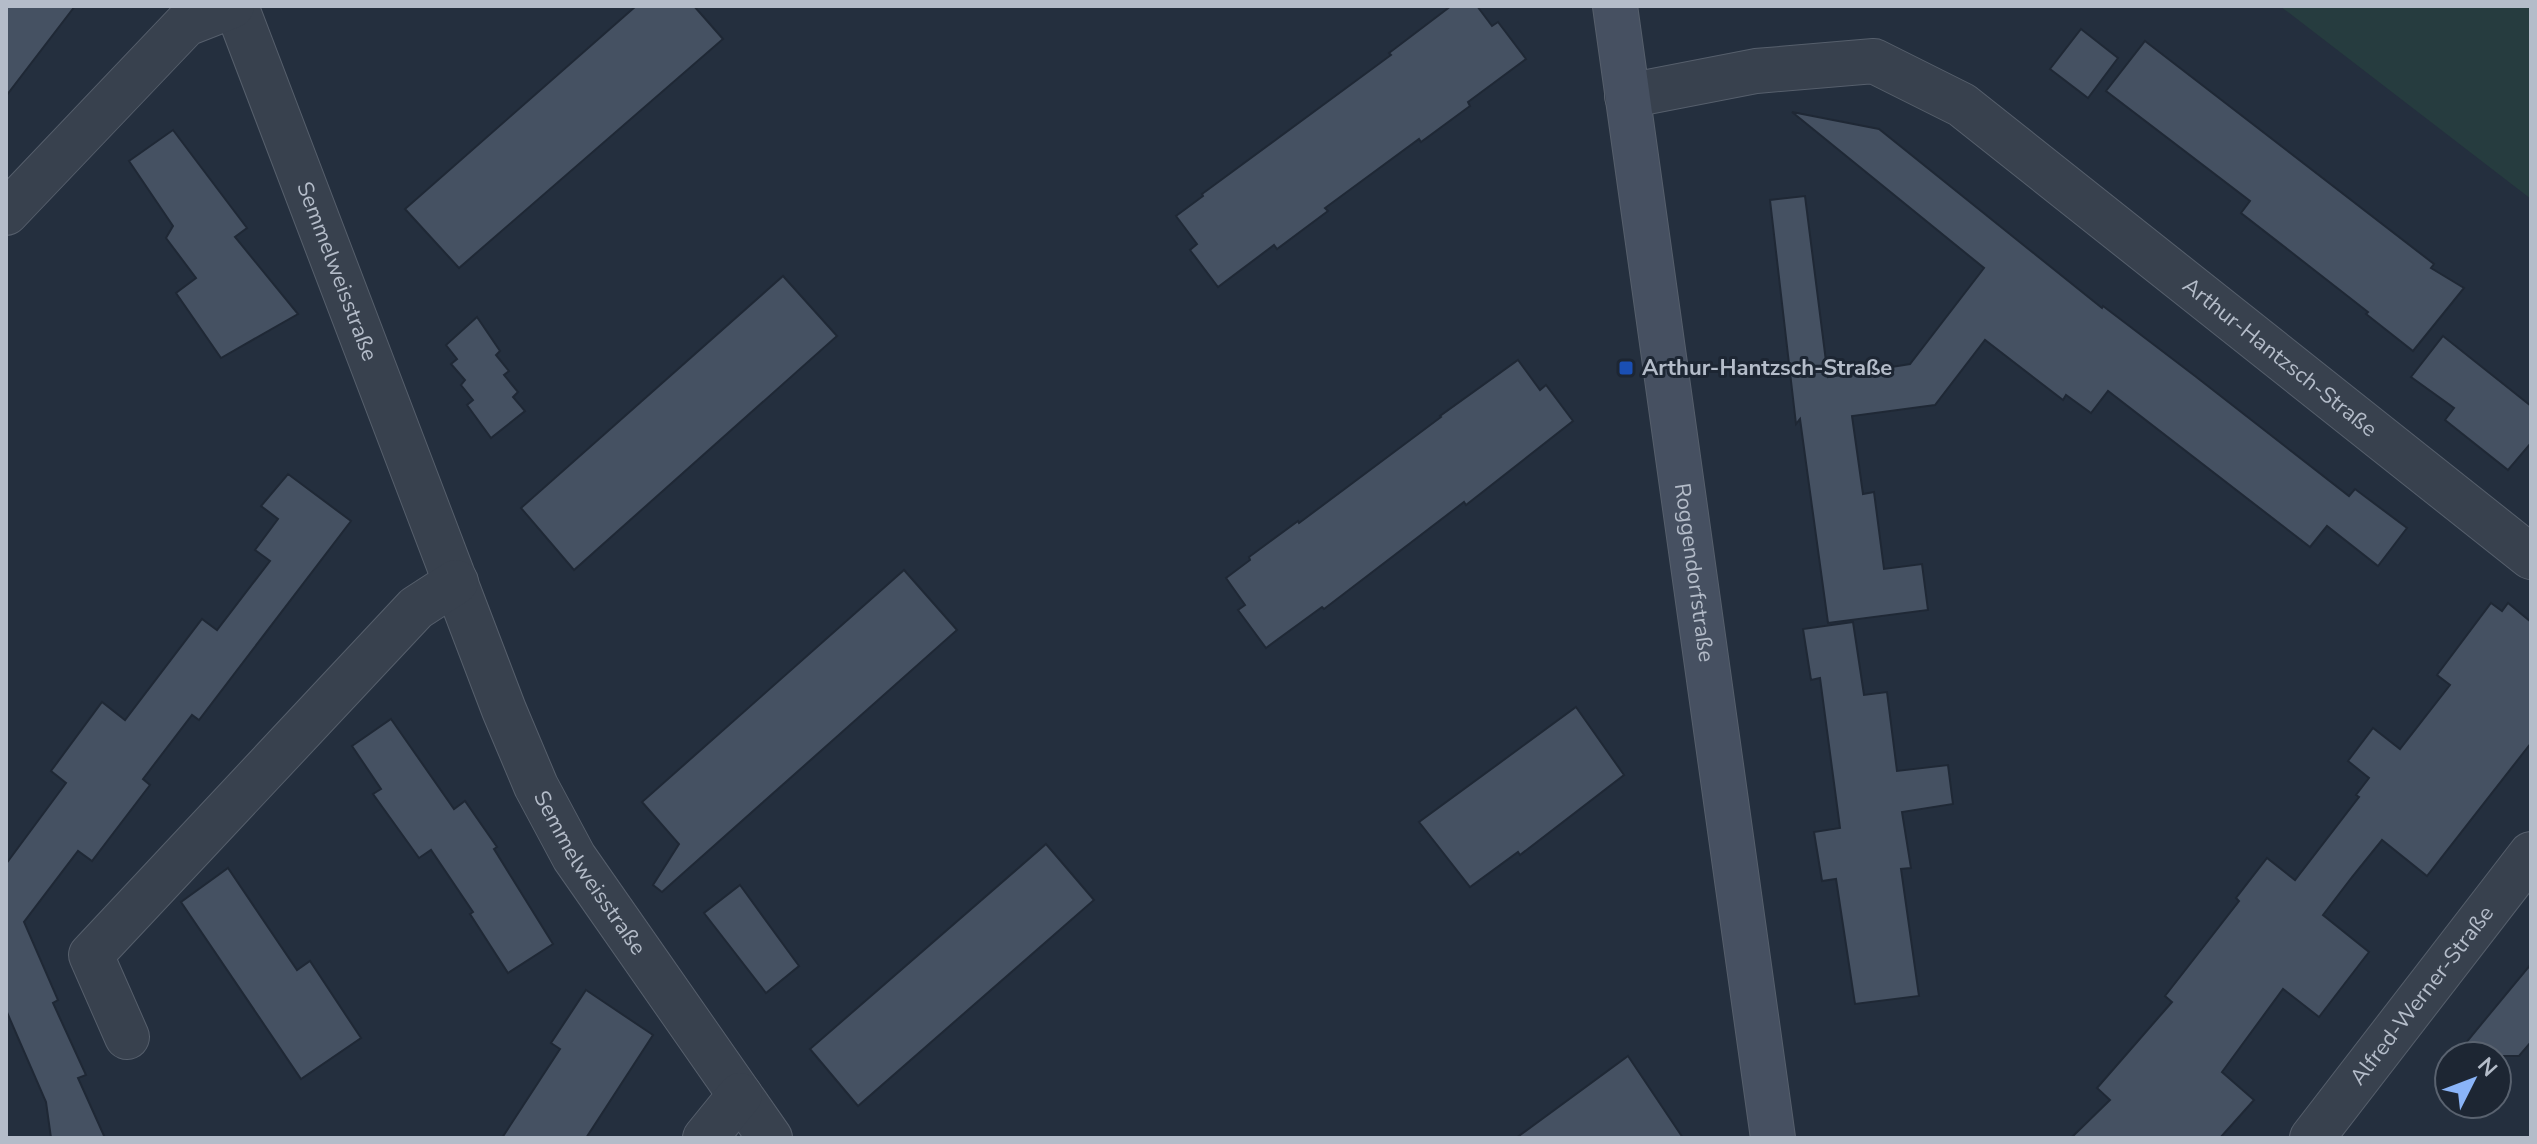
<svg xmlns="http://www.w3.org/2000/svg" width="2537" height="1144" font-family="'Nunito Sans',sans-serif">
<rect width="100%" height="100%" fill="#242f3e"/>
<!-- green -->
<path fill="#263c3f" d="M2280 6H2531V199Z"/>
<!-- building -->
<g fill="#455162" stroke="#1f2835" stroke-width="2">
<path d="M6 6H75L6 96Z"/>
<path d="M636 6H694L723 39 459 268 405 209Z"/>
<path d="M1451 6H1477L1492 26 1498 22 1526 59 1468 102 1470 106 1421 142 1419 139 1325 208 1328 211 1277 249 1274 245 1218 287 1190 250 1197 244 1176 216 1203 196 1202 194 1391 55 1389 53Z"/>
<path d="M2081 29 2118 58 2088 98 2050 69Z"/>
<path d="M2145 41 2434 264 2431 268 2464 288 2413 351 2366 314 2368 312 2241 213 2250 201 2106 91Z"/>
<path d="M1792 112 1879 129 2102 308 2103 306 2195 376 2349 496 2355 489 2407 528 2378 566 2327 526 2310 547 2108 391 2091 413 2066 395 2063 400 1985 340 1935 405 1852 416 1863 494 1874 492 1884 569 1922 564 1928 610 1828 623 1800 419 1796 424 1770 200 1805 196 1828 377 1910 364 1984 268Z"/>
<path d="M173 130 247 228 235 237 298 314 221 358 176 293 196 278 166 238 173 226 129 161Z"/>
<path d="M783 276 837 336 574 570 521 508Z"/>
<path d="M477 317 500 351 496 355 509 371 504 375 518 392 513 397 525 411 491 438 467 405 473 400 461 385 465 380 451 364 457 359 446 345Z"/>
<path d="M2443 336 2531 406V443L2508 470 2445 420 2454 408 2411 377Z"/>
<path d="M1518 360 1540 390 1546 385 1573 421 1466 505 1464 502 1324 609 1322 607 1266 648 1238 610 1245 605 1226 578 1250 560 1249 557 1298 521 1299 523 1441 417 1440 416Z"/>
<path d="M288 474 351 521 199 720 192 715 143 779 150 785 92 861 78 851 24 922 58 1000 53 1003 86 1075 78 1078 105 1138H51L46 1102 6 1010V864L66 783 51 771 102 702 125 720 202 619 217 630 270 561 255 550 278 519 261 506Z"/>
<path d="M904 570 957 630 662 892 653 885 679 844 642 802Z"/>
<path d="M2491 603 2502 611 2508 603 2531 622V743L2427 876 2382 840 2352 877 2323 915 2369 952 2319 1017 2283 989 2222 1072 2254 1100 2220 1138H2071L2110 1100 2097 1088 2172 1002 2165 996 2239 901 2236 898 2267 858 2295 880 2359 797 2356 795 2369 778 2348 761 2373 728 2400 749 2450 685 2437 675Z"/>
<path d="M1853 622 1864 695 1887 692 1897 771 1948 765 1953 804 1902 812 1911 868 1901 869 1919 996 1855 1004 1836 879 1822 881 1814 832 1840 828 1820 678 1811 680 1803 629Z"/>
<path d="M1576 707 1624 775 1520 855 1518 852 1470 887 1419 822Z"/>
<path d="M391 719 454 809 465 801 497 847 494 849 553 944 508 973 470 914 473 912 431 850 419 858 373 794 381 789 352 746Z"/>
<path d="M1046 844 1094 900 858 1106 810 1049Z"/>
<path d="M228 868 297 970 310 961 361 1038 301 1079 181 902Z"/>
<path d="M740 885 799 966 766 993 704 913Z"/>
<path d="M2531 964V1042L2519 1056H2455Z"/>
<path d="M586 990 653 1035 586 1138H502L560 1049 551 1043Z"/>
<path d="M1628 1056 1683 1138H1516Z"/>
</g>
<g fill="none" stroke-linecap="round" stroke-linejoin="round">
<!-- street casing -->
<g stroke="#565f6c" stroke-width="46">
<g id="street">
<path id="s1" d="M236 6 504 710 536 786 574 857 770 1138"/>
<path id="s2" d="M1627 96 1756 71 1874 61 1962 105 2531 557"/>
<path d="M6 213 186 24 232 6"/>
<path d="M127 1037 91 955 416 608 456 582"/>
<path d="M705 1138 740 1095"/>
<path id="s3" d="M2312 1138 2531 854"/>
</g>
</g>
<!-- secondary casing -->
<g stroke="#565f6c" stroke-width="46">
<g id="secondary">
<path id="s4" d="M1615 6 1773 1138"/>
</g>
</g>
<!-- street -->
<use href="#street" stroke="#38414e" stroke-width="44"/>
<!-- secondary -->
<use href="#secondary" stroke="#465061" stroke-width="44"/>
</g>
<!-- markers -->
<rect fill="#1a4fb4" stroke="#1d2633" stroke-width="3" x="1618" y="360" width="16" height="16" rx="4"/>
<g text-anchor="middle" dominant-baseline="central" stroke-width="6" stroke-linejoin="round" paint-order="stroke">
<!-- street labels -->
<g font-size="22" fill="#b4bcc9" stroke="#1d2633">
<text stroke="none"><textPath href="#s1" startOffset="284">Semmelweisstraße</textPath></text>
<text stroke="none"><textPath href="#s2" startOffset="754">Arthur-Hantzsch-Straße</textPath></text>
<text stroke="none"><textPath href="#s4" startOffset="572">Roggendorfstraße</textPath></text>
<text stroke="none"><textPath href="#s1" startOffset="938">Semmelweisstraße</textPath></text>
<text stroke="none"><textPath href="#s3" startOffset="180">Alfred-Werner-Straße</textPath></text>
</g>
<!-- poi labels -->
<g font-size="22" font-weight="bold" fill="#b4bcc9" stroke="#1d2633" text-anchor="start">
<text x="1642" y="368">Arthur-Hantzsch-Straße</text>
</g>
</g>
<!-- border -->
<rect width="2537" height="1144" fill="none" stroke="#b4bcc9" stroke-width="16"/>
<!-- north arrow -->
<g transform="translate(2473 1080) rotate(48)"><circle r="38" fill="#1d2633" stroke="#59626f" stroke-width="2"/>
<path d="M0-6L14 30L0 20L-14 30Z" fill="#8ab4f8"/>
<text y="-12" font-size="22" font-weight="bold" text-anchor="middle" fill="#b4bcc9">N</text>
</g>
</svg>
